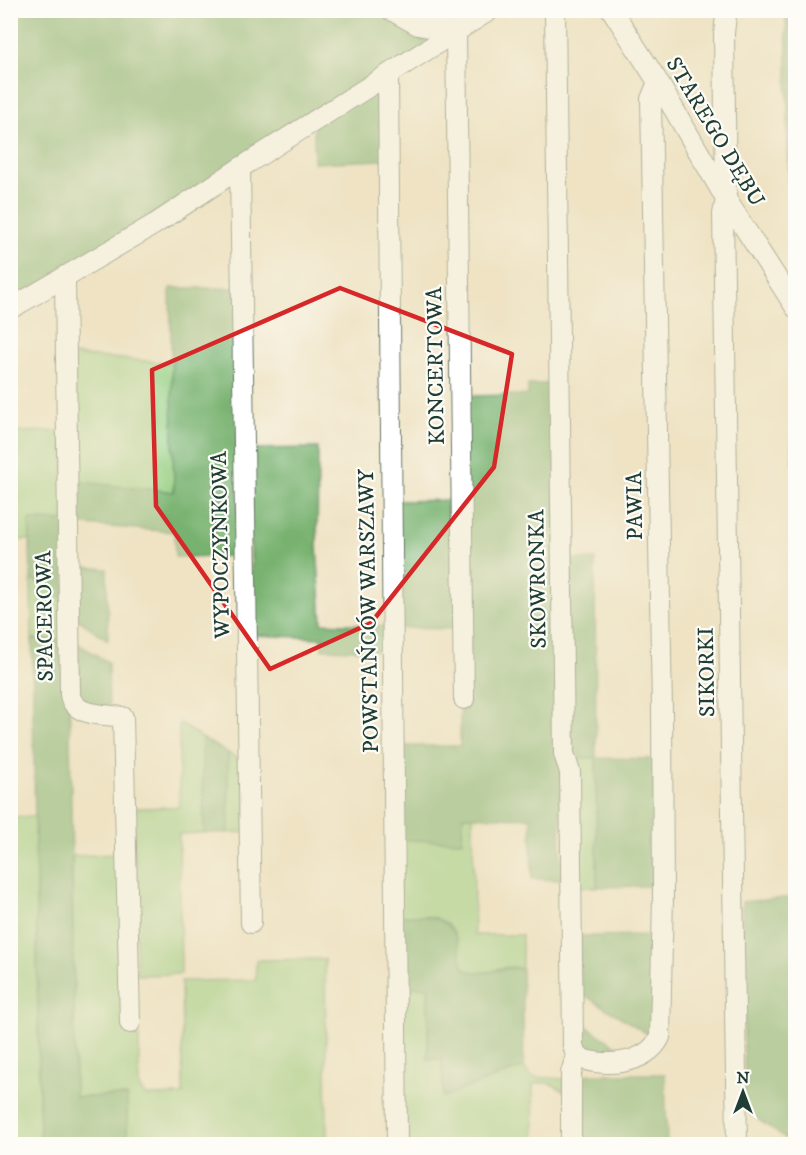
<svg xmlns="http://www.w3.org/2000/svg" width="806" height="1155" font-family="'IM FELL DW Pica',serif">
<rect width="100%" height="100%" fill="#fdfcf7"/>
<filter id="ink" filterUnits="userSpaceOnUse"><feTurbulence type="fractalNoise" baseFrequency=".0167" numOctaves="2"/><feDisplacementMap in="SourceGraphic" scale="12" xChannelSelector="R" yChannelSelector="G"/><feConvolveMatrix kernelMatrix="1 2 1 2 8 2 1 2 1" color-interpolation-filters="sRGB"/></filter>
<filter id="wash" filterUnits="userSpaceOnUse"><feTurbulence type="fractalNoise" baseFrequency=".008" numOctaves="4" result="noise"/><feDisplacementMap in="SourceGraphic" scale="24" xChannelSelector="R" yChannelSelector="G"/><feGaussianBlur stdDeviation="1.35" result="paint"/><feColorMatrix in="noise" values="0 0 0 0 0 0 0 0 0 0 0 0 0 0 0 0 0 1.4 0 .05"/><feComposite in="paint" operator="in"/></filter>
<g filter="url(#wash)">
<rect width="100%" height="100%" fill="#efe3c4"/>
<!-- green -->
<g fill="#96cf82" stroke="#5a865b" stroke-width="1.5">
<path d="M71 355 172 363 174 492 74 482Z"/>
<path d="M63 431 65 521 30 520V540H11L10 432Z"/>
<path d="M31 578 65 599 66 640 32 639Z"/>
<path d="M179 723 202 738 204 833 179 834 181 974 137 975 132 808 179 807Z"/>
<path d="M228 753 245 763 246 832 229 833Z"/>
<path d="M577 758H596L597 887H577Z"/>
<path d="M473 815 474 935H522V969L512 967 499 968 492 972 478 973 469 971 464 968 460 956 437 918 427 916H399V840L462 816Z"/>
<path d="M35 816 40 1144H11V817Z"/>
<path d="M120 854 135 1029 139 1031V1087L146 1096 183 1095 181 981 256 980V960L325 959 327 1144H127V1096L75 1097 72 856Z"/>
<path d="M428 986V1059H442L443 1097 524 1067 532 1077 564 1079V1092C555 1084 545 1080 533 1085L534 1139 475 1144H401L400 987Z"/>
</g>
<!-- forest -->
<g fill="#78b270" stroke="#4c7852" stroke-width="1.5">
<path d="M10 11H479L380 76 11 301Z"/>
<path d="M786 11H796L795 295 791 288Z"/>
<path d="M384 82V160L314 163V125Z"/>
<path d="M170 288H235L239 556 175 557 174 532 72 524 71 481 174 492Z"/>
<path d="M792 316 796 323 795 462H793Z"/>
<path d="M557 383 561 880 532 879 531 818 463 816 462 841 399 840V746H460L463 396 528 395V385Z"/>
<path d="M318 448 317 545 322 623 385 626 386 651 322 649V638L253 635 248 449Z"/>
<path d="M457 500 460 629 397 628 395 501Z"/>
<path d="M29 520 65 521V599L31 578Z"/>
<path d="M595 559 596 758 654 759 656 886 597 887 596 758H570L565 560Z"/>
<path d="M72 566 107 569 108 640 73 616Z"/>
<path d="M32 639 66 641 70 722 75 1097 127 1096V1144H40Z"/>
<path d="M73 641 108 662 109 710 74 698Z"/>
<path d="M202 738 228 753 229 833H204Z"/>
<path d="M795 897V1144H793L745 1110 742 902Z"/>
<path d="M399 916C419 916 445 913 455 935 459 945 460 957 464 968 484 980 499 964 522 969L524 1067 443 1097 442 1059H428V987H400Z"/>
<path d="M656 935 654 1038 578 991V936Z"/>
<path d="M578 1021 630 1055H588L580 1043Z"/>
<path d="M588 1074H665L667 1144H581L580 1083Z"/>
</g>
</g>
<g filter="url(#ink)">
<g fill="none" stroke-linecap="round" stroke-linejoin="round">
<!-- minor casing -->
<g stroke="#687766" stroke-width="22">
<g id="minor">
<path d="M391 10 418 25 456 32 464 699"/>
<path d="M555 10 564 754 570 772 573 1045 576 1056 571 1073V1144"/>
<path d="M612 10 658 82 726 199 796 308"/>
<path d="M726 16 724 33 726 199 723 214 737 1144"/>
<path d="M388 77 397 1144"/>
<path d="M240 168 251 923"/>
<path d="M65 276 70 695C74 717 105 714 123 717L130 1023"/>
<path d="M10 309 155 224 240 168 490 10"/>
<path d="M576 1056C601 1069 647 1065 660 1037L663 895 662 709 651 99 658 82"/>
</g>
</g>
<!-- minor -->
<use href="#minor" stroke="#fff" stroke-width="20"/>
</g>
</g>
<!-- marked area -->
<path d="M0 0H806V1155H0ZM340 288 512 354 494 467 371 623 270 669 156 506 152 370Z" fill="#efe3c4" fill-opacity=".55" fill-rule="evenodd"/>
<path fill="none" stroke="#d62828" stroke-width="4.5" stroke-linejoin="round" d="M340 288 512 354 494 467 371 623 270 669 156 506 152 370Z"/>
<g text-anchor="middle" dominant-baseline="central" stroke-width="4.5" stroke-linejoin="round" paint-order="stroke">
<!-- street labels -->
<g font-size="22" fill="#1f3d34" stroke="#fdfcf7">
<text transform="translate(715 132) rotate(59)">STAREGO DĘBU</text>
<text transform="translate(436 366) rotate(-91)">KONCERTOWA</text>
<text transform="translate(635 506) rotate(-91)">PAWIA</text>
<text transform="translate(221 545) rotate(-91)">WYPOCZYNKOWA</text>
<text transform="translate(538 579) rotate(-91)">SKOWRONKA</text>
<text transform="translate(369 611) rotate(-91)">POWSTAŃCÓW WARSZAWY</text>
<text transform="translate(45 616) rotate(-91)">SPACEROWA</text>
<text transform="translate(707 672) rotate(-91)">SIKORKI</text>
</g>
</g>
<!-- margin -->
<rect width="806" height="1155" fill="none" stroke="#fdfcf7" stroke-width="36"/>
<!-- north arrow -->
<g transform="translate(743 1092)" stroke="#fdfcf7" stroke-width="4.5" paint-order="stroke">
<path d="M0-4.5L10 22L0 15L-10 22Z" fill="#1f3d34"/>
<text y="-9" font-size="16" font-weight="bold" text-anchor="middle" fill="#1f3d34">N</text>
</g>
</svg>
